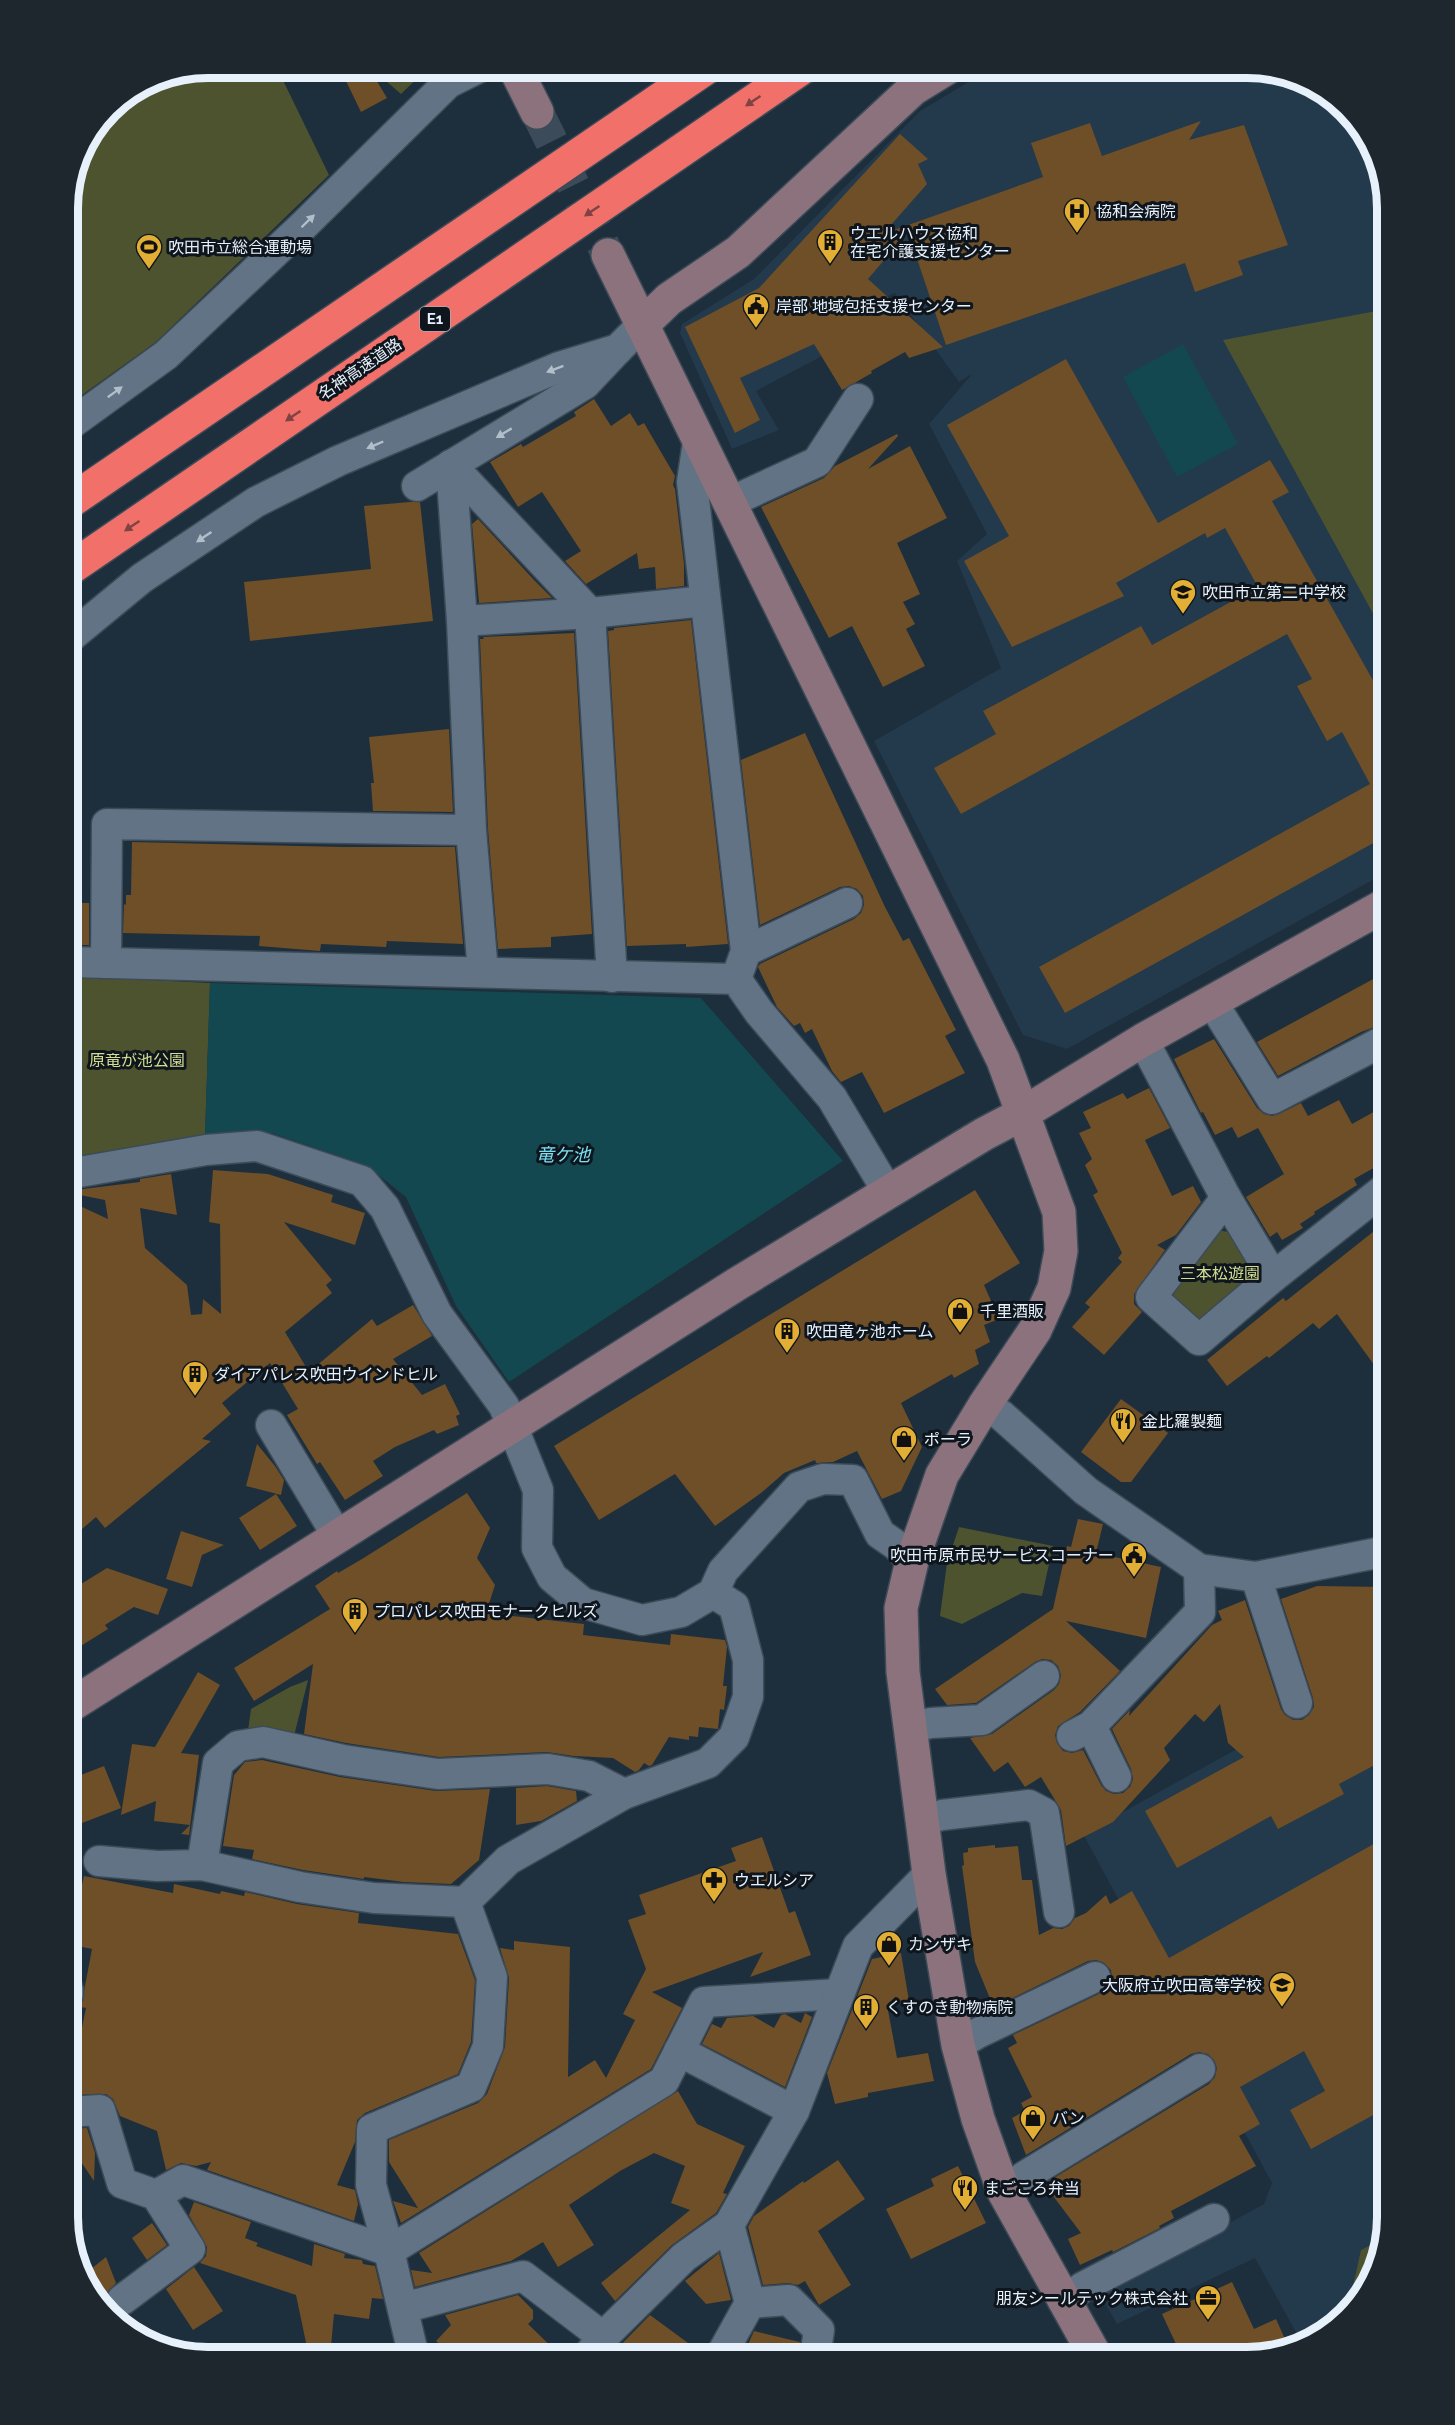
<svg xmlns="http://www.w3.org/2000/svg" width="1455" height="2425" font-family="Raleway,'Noto Sans JP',sans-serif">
<rect width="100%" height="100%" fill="#1d2e3c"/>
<!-- built -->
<g fill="#23394c">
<path d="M992 68H1257L1325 91 1373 146 1387 208V872L1067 1049 1023 1035 874 741 1001 668 957 561 987 534 929 424 972 374 959 382 895 293 884 298 843 345 756 391 779 430 732 449 680 333 682 324 754 279 920 111Z"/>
<path d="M1387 1666V2217L1364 2295 1309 2343 1303 2345 1255 2258 1117 2324 1099 2293 1264 2204 1272 2183 1083 1834Z"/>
</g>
<!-- green -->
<g fill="#4e532f">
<path d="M208 68H277L329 175 156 342 68 405V199L78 154 109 108 154 78Z"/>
<path d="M371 68H428L401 94Z"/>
<path d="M1387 309V639L1223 340Z"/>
<path d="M68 976 210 983 205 1137 68 1160Z"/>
<path d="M1217 1230 1229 1232 1252 1274 1247 1287 1207 1320 1193 1321 1173 1304 1171 1289Z"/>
<path d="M959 1527 1053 1546 1042 1596 1022 1593 962 1624 940 1616 947 1563Z"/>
<path d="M308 1680 294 1736 248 1731 251 1709 290 1687Z"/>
<path d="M1381 2240 1364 2295 1348 2309 1361 2250Z"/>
</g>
<!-- water -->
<g fill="#144851">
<path d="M1183 344 1238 444 1177 477 1123 377Z"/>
<path d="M210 983 701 998 843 1161 509 1382 456 1306 406 1197 366 1165 272 1133 205 1137Z"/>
</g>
<!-- building -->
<g fill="#6e4f27">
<path d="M365 68H369L387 98 361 112 345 79Z"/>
<path d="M1201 121 1189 140 1244 125 1288 245 1238 261 1243 275 1195 292 1185 263 946 345 908 232 868 279 943 347 909 358 905 352 871 371 872 373 842 390 814 344 740 378 760 420 735 433 685 327 759 288 900 134 928 159 918 164 927 184 883 234 1043 177 1031 143 1090 123 1102 156Z"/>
<path d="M1066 359 1158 523 1270 460 1289 492 1272 501 1388 707V835L1065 1013 1039 967 1370 784 1342 732 1327 741 1297 686 1312 679 1287 634 961 814 934 768 996 734 983 711 1141 626 1152 645 1258 587 1225 528 1207 538 1205 533 1116 583 1124 596 1012 647 964 561 1009 536 947 425Z"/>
<path d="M594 399 611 426 630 413 638 426 644 423 675 476 673 485 675 489 684 564V586L656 589 655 567 639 569 637 553 586 584 565 561 581 551 542 492 518 507 490 462 521 444 523 447 576 416 574 412Z"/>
<path d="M897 434 898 436 868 469 910 446 947 518 897 543 920 594 903 602 915 624 906 629 925 666 883 687 852 626 829 638 761 507 824 478 835 466Z"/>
<path d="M410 502H420L433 621 250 641 244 582 371 569 364 506Z"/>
<path d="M478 519 534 580 552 598 479 603 472 524Z"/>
<path d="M691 620 728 944 686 947V944L627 946 608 631 614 630V628Z"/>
<path d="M574 633 592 934 551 937V947L498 949 488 829 480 639H484L483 637Z"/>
<path d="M449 729 453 812 373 811 371 783H374L369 737Z"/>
<path d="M805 733 885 907 903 941 909 938 956 1030 945 1036 965 1073 884 1113 862 1072 841 1082 832 1071 812 1029 805 1033 800 1023 794 1026 777 1007 758 967 760 964 854 919 861 913 864 905 863 896 857 889 849 886 840 887 760 925 741 760Z"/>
<path d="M132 842 344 847H455L463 944 387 941 386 947 321 944 320 951 259 946 260 936 123 933 124 904 126 905V895H131Z"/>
<path d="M76 903H89V945H68V904Z"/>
<path d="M1388 971V1022L1361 1032 1278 1076 1257 1042Z"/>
<path d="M1214 1039 1257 1108 1264 1114 1272 1116 1279 1114 1301 1103 1308 1116 1339 1100 1352 1124 1388 1104V1160L1354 1179 1357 1185 1314 1212 1315 1214 1300 1224 1303 1228 1282 1240 1277 1232 1270 1237 1246 1197 1284 1174 1258 1128 1238 1138 1232 1127 1215 1135 1203 1112 1201 1113 1174 1059Z"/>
<path d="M1388 1058V1085L1377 1064Z"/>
<path d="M1149 1088 1170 1128 1145 1140 1172 1196 1193 1186 1201 1202 1176 1235 1157 1245 1165 1250 1134 1294V1304L1142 1312 1104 1355 1072 1327 1090 1307 1085 1303 1122 1262 1118 1258 1122 1253 1093 1195 1098 1192 1085 1165 1092 1159 1079 1133 1091 1128 1083 1112 1123 1093 1127 1099Z"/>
<path d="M213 1170 268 1174 333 1195 331 1202 365 1213 355 1245 284 1222 332 1280 326 1285 332 1293 285 1332 309 1372 372 1319 377 1326 413 1305 432 1336 393 1359 422 1395 445 1384 460 1414 456 1416 459 1425 437 1434 434 1430 395 1447 373 1461 383 1476 345 1500 320 1462 317 1464 287 1415 298 1409 270 1363 222 1403 231 1414 202 1439 211 1441 105 1528 96 1517 68 1541V1206L77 1211 80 1206 108 1219 105 1200 75 1194V1190L140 1182V1179L171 1174 177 1215 140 1208 145 1248 187 1285 191 1315 202 1314 203 1299 221 1314 220 1224 209 1222Z"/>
<path d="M975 1190 1020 1263 984 1285 999 1319 984 1325 990 1342 975 1350 979 1364 954 1378 952 1374 901 1403 922 1447 901 1491 882 1499 857 1451 833 1462 816 1463 815 1460 784 1473 761 1493 715 1526 675 1474 599 1520 554 1446Z"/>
<path d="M1388 1220V1384L1337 1314 1319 1329 1313 1323 1269 1358 1267 1356 1227 1386 1207 1360 1283 1298 1286 1301Z"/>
<path d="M1121 1399 1168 1433 1131 1482H1121L1081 1452Z"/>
<path d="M257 1444 275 1466 284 1480 281 1495 246 1486Z"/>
<path d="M467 1493 490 1528 477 1558 495 1585 486 1613 584 1624 583 1635 670 1645 671 1634 725 1640 727 1647 723 1686H727L724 1710 720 1709 718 1729 699 1727 698 1737 689 1736V1740L669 1737 652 1765 649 1766 644 1763 639 1770 635 1772 613 1758 574 1756 547 1752 439 1757 346 1743 304 1734 313 1664 254 1701 234 1668 330 1609 315 1586 337 1571 338 1573 362 1559Z"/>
<path d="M276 1494 297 1526 260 1550 239 1518Z"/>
<path d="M1078 1519 1103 1524 1096 1553 1161 1567 1146 1638 1066 1621 1120 1671 1080 1712 1058 1726 1055 1735 1057 1743 1063 1751 1072 1753 1083 1750 1101 1785 1106 1791 1114 1794 1123 1793 1130 1787 1133 1779 1131 1769 1112 1729 1130 1710 1129 1716 1212 1625 1222 1620 1218 1611 1245 1600 1281 1709 1285 1715 1293 1720H1302L1309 1715 1314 1707 1313 1698 1281 1599 1317 1586 1388 1587V1758L1339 1784 1344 1794 1278 1829 1271 1816 1177 1868 1145 1811 1244 1757 1228 1743 1220 1704 1204 1722 1195 1714 1164 1748 1170 1760 1113 1822 1066 1846 1061 1810 1041 1777 1025 1787 1008 1762 994 1772 970 1738 992 1734 1054 1690 1059 1684 1061 1675 1058 1666 1051 1660 1042 1659 1035 1662 976 1703 947 1705 935 1689 1053 1609 1067 1546 1071 1547Z"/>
<path d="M181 1531 224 1545 202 1555 192 1587 166 1579Z"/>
<path d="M107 1568 168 1589 158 1615 134 1607 105 1625 108 1629 68 1654V1592Z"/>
<path d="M198 1672 220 1685 181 1753 199 1755 189 1835 181 1834 190 1825 154 1821 156 1801 121 1815 132 1744 155 1747Z"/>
<path d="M262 1760 340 1777 436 1791 490 1789 479 1860 451 1884 404 1882 364 1877V1879L303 1870 252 1859 254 1850 223 1846 234 1775 245 1762Z"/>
<path d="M104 1766 121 1808 77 1825 68 1802V1780Z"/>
<path d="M547 1786 576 1791 577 1801 541 1821 516 1825V1788Z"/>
<path d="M1388 1836V2107L1311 2149 1290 2110 1325 2091 1304 2051 1240 2087 1260 2124 1239 2136 1256 2166 1171 2211 1174 2218 1159 2226 1160 2228 1113 2252 1112 2250 1080 2265 1068 2239 1081 2233 1044 2184 1209 2084 1215 2077 1217 2068 1214 2060 1208 2054 1199 2052 1191 2054 1026 2155 1012 2118 1025 2111 1021 2103 1032 2097 1008 2048 1017 2043 1013 2035 1103 1992 1109 1986 1112 1978 1111 1970 1104 1963 1096 1960 1088 1961 998 2005 995 2000 991 2001 975 1962 962 1866 964 1865 963 1853 968 1852V1848L995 1845V1848L1018 1846 1022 1880H1032L1039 1935 1053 1928 1062 1929 1069 1926 1075 1918 1086 1913 1106 1895 1110 1904 1132 1891 1169 1958Z"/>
<path d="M762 1837 789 1913 795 1911 811 1955 750 1977 763 1952 652 1992 682 2008 651 2069 401 2223 393 2201 418 2208 389 2162V2140L478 2103 487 2094 505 2047 509 1978 500 1948 514 1950V1941L570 1947 568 2077 595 2060 606 2078 635 2020 623 2014 646 1969 628 1920 646 1914 639 1895 736 1861 731 1848Z"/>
<path d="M84 1876 173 1893 174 1884 220 1894 221 1891 244 1896 245 1892 297 1904 359 1913 358 1923 458 1934 475 1980 471 2042 458 2074 365 2113 357 2120 355 2142 337 2185 355 2190 358 2204 354 2221 207 2170 211 2162 196 2166 181 2163 166 2170 157 2131 120 2116 113 2099 106 2094 68 2095V2065L74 2066 86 2008 81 2007 92 1949 73 1945 77 1929 72 1928Z"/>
<path d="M901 1953 909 2001 887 2005 897 2058 928 2053 934 2081 868 2093V2097L835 2104 827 2073 872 1959Z"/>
<path d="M805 2013 812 2017 785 2087 702 2044 712 2024 721 2028 727 2018 753 2016 774 2028 781 2015 785 2014 801 2023Z"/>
<path d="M678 2091 697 2124 745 2146 723 2193 727 2194 716 2213 672 2245 615 2301 601 2283 690 2210 671 2203 685 2166 654 2153 620 2171 569 2205 594 2245 558 2267 543 2242 511 2261 415 2287 411 2270 432 2273 419 2253Z"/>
<path d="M87 2128 95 2153 94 2181 77 2156 68 2161V2129Z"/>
<path d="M838 2160 865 2199 818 2231 851 2285 819 2305 805 2281 798 2285 788 2283 763 2285 748 2227 754 2216 803 2181 804 2183Z"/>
<path d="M958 2166 986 2223 911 2259 886 2209 934 2186 931 2179Z"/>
<path d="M194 2202 251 2222 245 2238 258 2243 256 2246 312 2266 314 2244 345 2254 344 2258 362 2260 363 2264 375 2266 383 2299 372 2298 369 2319 334 2314 330 2357H309L296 2295 200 2263 206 2256 207 2247 189 2215Z"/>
<path d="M152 2223 167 2245 147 2260 132 2238Z"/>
<path d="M719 2253 731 2300 706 2304 685 2281Z"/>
<path d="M106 2257 116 2283 106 2294 107 2308 81 2277Z"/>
<path d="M194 2267 223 2311 193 2330 166 2289Z"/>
<path d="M1232 2282 1254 2329 1276 2319 1289 2348 1247 2358 1182 2357 1162 2314Z"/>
<path d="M518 2295 533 2310V2319L528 2324 562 2357H454L436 2341 451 2325 445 2315Z"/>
<path d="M112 2314 123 2317 127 2316 135 2336 130 2334Z"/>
<path d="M650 2315 703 2354V2357H609Z"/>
<path d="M754 2331 800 2342 798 2357H753L746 2349Z"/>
</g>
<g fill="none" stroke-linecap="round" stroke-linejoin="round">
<!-- secondary-tunnel -->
<path stroke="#3b4b59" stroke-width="33" stroke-dasharray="33 16" stroke-linecap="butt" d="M537 112 608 255"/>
<!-- street casing -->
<g stroke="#3c4b57" stroke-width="33">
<g id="street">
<path d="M68 426 166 355 305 224 448 83 478 68"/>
<path d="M698 442 692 482 746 951 736 979"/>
<path d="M451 465 590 613 612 977"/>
<path d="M451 465 462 621 471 830 483 972"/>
<path d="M417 486 585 384 618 349"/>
<path d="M728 503 817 462 858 399"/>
<path d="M462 621 590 613 705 601"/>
<path d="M68 639 142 578 256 502 338 461 559 367 618 349 642 325"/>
<path d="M746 951 847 903"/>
<path d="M68 962 736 979 759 1012 832 1098 888 1192"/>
<path d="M106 963 107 824 471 830"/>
<path d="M1212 1002 1272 1099 1387 1039"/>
<path d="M1143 1040 1226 1198 1273 1277"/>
<path d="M68 1174 206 1150 257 1146 362 1181 385 1208 437 1314 504 1406 538 1490 537 1548 552 1577 583 1603 642 1620 681 1612 713 1593 723 1571 799 1487 823 1479 853 1480 880 1534 896 1545 912 1561"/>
<path d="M1226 1198 1151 1297 1199 1340 1273 1277 1387 1187"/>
<path d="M984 1406 1001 1415 1086 1491 1199 1569 1256 1577 1387 1551"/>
<path d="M271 1425 338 1537"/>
<path d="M1256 1577 1297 1703"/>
<path d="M1091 1726 1116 1777"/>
<path d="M910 1727 931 1723 982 1720 1044 1676"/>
<path d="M1072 1736 1091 1726 1200 1612 1199 1569"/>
<path d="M922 1820 942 1815 1029 1805 1044 1813 1059 1912"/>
<path d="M99 1861 157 1866 202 1865 300 1887 374 1898 465 1902 508 1860 624 1794 708 1763 734 1737 748 1697V1660L734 1606 713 1593"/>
<path d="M202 1865 218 1763 238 1746 263 1742 343 1760 438 1774 548 1769 589 1776 624 1794"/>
<path d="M68 1994V1990"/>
<path d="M958 2045 978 2033 1095 1977"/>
<path d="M679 2051 794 2111"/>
<path d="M68 2112 100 2110 122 2183 156 2195 190 2249 122 2300"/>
<path d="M1004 2192 1025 2176 1200 2069"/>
<path d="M156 2195 183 2180 389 2251 664 2081 704 2002 839 1994"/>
<path d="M1063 2301 1083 2287 1214 2219"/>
<path d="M750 2303 789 2300 819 2330 815 2357"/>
<path d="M403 2308 523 2276 603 2337"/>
<path d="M414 2357 389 2251 371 2185 372 2129 471 2087 488 2046 492 1977 465 1902"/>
<path d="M587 2357 603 2337 684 2257 729 2225 794 2111 858 1946 929 1874"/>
<path d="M720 2357 750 2303 729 2225"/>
</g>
</g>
<!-- secondary casing -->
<g stroke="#3c4b57" stroke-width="36">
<g id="secondary">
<path d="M515 68 537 112"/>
<path d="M608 255 1003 1060 1059 1212 1061 1251 1054 1288 1035 1330 984 1406 942 1475 912 1561 901 1608 903 1672 929 1874 958 2045 978 2119 1004 2192 1096 2357"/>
<path d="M642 325 669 299 738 252 913 89 947 68"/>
<path d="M68 1707 737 1284 984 1134 1022 1114 1143 1040 1387 904"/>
</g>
</g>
<!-- highway casing -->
<g stroke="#3c4b57" stroke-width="36">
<g id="highway">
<path d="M68 503 706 68"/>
<path d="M68 570 802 68"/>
</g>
</g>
<!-- street -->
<use href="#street" stroke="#617384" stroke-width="30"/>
<!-- secondary -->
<use href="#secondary" stroke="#8c727c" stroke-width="33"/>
<!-- highway -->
<use href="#highway" stroke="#f1706a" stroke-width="33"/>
</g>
<!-- one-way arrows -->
<defs><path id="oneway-solid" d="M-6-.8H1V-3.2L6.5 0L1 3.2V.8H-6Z" transform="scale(1.5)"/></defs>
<g fill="#804243">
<use href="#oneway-solid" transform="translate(753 101) rotate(146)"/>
<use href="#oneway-solid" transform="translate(592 211) rotate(146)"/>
<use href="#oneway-solid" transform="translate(293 416) rotate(146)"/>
<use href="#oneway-solid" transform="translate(132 526) rotate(146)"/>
</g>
<g fill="#b1bfcb">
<use href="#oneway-solid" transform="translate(308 221) rotate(-44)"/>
<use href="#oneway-solid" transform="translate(555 369) rotate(159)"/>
<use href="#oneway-solid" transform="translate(115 392) rotate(-36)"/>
<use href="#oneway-solid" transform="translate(504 433) rotate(149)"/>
<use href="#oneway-solid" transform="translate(375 445) rotate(157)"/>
<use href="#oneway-solid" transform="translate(204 537) rotate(146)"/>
</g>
<!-- icons -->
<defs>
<g id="hospital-pin" transform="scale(1.35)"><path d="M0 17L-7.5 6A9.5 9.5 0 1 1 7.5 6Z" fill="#e2af34" stroke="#0e151c"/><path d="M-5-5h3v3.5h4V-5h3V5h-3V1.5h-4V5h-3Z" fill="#111"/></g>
<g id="building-pin" transform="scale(1.35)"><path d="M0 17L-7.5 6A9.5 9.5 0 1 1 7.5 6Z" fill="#e2af34" stroke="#0e151c"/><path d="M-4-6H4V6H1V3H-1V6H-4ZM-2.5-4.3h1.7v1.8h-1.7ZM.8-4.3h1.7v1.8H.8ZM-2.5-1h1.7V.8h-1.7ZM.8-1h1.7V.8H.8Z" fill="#111"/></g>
<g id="stadium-pin" transform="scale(1.35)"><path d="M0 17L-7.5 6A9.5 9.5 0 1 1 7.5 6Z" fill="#e2af34" stroke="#0e151c"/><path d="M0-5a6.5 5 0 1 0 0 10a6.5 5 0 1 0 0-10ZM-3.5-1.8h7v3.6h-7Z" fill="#111"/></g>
<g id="civic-pin" transform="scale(1.35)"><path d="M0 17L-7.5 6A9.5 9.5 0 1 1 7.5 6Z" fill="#e2af34" stroke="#0e151c"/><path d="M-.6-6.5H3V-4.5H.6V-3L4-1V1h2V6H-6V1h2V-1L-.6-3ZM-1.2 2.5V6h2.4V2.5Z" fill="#111"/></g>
<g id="school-pin" transform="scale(1.35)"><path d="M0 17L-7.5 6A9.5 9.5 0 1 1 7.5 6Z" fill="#e2af34" stroke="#0e151c"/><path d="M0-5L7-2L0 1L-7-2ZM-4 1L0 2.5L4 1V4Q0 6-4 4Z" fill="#111"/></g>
<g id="shop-pin" transform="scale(1.35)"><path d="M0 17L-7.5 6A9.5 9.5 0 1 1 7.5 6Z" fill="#e2af34" stroke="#0e151c"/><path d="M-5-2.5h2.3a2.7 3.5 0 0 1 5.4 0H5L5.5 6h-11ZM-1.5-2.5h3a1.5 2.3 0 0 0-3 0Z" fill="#111"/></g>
<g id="restaurant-pin" transform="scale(1.35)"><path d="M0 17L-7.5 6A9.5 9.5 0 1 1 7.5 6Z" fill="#e2af34" stroke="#0e151c"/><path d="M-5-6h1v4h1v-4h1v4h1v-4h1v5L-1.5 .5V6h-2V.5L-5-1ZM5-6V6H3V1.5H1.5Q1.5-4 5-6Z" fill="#111"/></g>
<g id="pharmacy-pin" transform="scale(1.35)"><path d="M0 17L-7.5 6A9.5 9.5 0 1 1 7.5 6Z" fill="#e2af34" stroke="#0e151c"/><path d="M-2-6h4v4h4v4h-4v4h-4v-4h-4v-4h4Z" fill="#111"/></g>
<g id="office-pin" transform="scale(1.35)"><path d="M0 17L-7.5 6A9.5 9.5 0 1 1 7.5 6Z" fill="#e2af34" stroke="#0e151c"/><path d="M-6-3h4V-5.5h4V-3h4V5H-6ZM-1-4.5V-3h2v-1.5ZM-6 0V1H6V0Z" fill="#111"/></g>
</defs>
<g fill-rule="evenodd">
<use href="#hospital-pin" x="1077" y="211"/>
<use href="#building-pin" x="830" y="242"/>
<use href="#stadium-pin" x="149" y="247"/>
<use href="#civic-pin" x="756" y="306"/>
<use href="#school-pin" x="1183" y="592"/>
<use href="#shop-pin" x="960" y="1311"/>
<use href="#building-pin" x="787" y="1331"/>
<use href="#building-pin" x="195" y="1374"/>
<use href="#restaurant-pin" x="1123" y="1421"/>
<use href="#shop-pin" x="904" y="1439"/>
<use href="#civic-pin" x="1134" y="1555"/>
<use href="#building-pin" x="355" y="1611"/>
<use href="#pharmacy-pin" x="714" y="1880"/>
<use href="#shop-pin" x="889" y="1944"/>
<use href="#school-pin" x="1282" y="1985"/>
<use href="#building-pin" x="866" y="2007"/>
<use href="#shop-pin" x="1033" y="2118"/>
<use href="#restaurant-pin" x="965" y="2188"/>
<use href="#office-pin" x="1208" y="2298"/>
</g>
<g text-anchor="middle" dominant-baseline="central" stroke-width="6" stroke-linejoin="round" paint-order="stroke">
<!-- shield labels -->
<rect fill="#0e151c" stroke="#a6afb8" stroke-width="1.5" x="420" y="307" width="30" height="24" rx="4.5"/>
<g font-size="15" font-weight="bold" fill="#e7f1fb">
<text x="435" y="319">E1</text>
</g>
<!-- poi labels -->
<g font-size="16" fill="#e7f1fb" stroke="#0e151c" text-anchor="start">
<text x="1096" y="211">協和会病院</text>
<text x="850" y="233">ウエルハウス協和<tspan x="850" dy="18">在宅介護支援センター</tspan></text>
<text x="168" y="247">吹田市立総合運動場</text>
<text x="776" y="306">岸部 地域包括支援センター</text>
<text x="1202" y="592">吹田市立第二中学校</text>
<text x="980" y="1311">千里酒販</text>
<text x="806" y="1331">吹田竜ヶ池ホーム</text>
<text x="214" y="1374">ダイアパレス吹田ウインドヒル</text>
<text x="1142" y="1421">金比羅製麺</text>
<text x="924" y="1439">ポーラ</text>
<text x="1114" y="1555" text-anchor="end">吹田市原市民サービスコーナー</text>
<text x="374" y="1611">プロパレス吹田モナークヒルズ</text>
<text x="734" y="1880">ウエルシア</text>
<text x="908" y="1944">カンザキ</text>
<text x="1262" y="1985" text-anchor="end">大阪府立吹田高等学校</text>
<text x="886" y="2007">くすのき動物病院</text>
<text x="1052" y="2118">バン</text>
<text x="984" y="2188">まごころ弁当</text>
<text x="1188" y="2298" text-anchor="end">朋友シールテック株式会社</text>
</g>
<!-- street labels -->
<g font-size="16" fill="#e7f1fb" stroke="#0e151c">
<text transform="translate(360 369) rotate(-34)">名神高速道路</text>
</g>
<!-- park labels -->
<g font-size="16" fill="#d2dd90" stroke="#0e151c">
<text x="137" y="1060">原竜が池公園</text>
<text x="1220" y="1273">三本松遊園</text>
</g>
<!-- water labels -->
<g font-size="18" font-style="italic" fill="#79e0f3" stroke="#0e151c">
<text x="563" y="1154">竜ケ池</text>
</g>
</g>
<!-- crop -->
<path d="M0 0H1455V2425H0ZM208 78H1247A130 130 0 0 1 1377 208V2217A130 130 0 0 1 1247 2347H208A130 130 0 0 1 78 2217V208A130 130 0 0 1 208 78Z" fill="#1f272e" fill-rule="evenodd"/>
<path fill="none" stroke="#e7f1fb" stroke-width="8" d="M208 78H1247A130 130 0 0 1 1377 208V2217A130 130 0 0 1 1247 2347H208A130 130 0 0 1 78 2217V208A130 130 0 0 1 208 78Z"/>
</svg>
